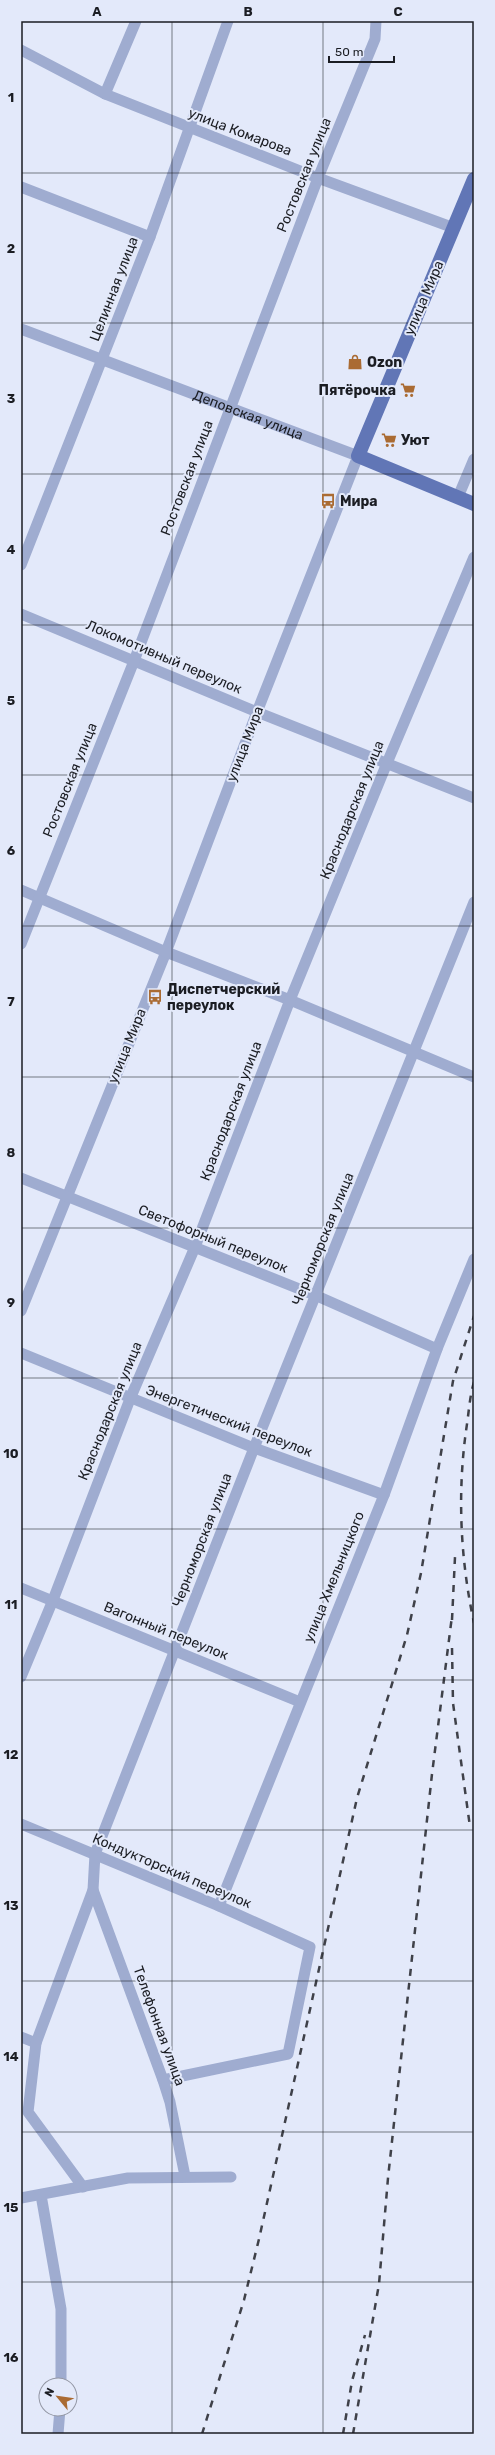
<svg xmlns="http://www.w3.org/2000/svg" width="495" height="2455" font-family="Rubik,sans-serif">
<rect width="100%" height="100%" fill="#e3e9fa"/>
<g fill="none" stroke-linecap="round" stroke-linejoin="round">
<!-- minor -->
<g stroke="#9facd0" stroke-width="11">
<path d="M21 50 105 94 318 178 454 228"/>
<path d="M105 94 136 21"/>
<path d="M21 187 150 237"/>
<path id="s1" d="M21 329 358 456 257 712 166 952 21 1311"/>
<path d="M458 497 474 459"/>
<path d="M21 565 150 237 228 21"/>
<path d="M21 614 257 712 474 798"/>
<path d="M21 890 166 952 290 1000 474 1077"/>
<path d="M21 944 134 661 318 178 375 39 376 21"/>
<path d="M21 1178 317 1296 437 1349"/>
<path d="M21 1353 254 1448 384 1495"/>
<path d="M21 1588 300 1702"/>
<path d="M21 1677 53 1600 130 1399 195 1247 290 1000 387 763 474 557"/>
<path d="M21 1824 219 1906 310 1947 288 2054 163 2080"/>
<path d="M93 1890 163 2080 170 2102 185 2176"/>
<path d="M219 1906 384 1495 437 1349 474 1259"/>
<path d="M21 2037 36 2043"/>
<path d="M83 2187 28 2112 36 2043 93 1890 95 1854 254 1448 474 902"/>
<path d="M41 2195 61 2309V2385"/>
<path d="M21 2198 128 2178 231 2177"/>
<path d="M58 2434 60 2409"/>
</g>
<!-- major -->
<path stroke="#6176b6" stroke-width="14" d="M474 179 358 456 474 504"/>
<!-- rail -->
<g stroke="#3f4149" stroke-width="2.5" stroke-dasharray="7 7" stroke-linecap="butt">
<path d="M474 1382C470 1395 469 1410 467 1424 457 1490 460 1558 474 1623"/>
<path d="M452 1620 455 1557"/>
<path d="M452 1648 453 1703 470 1827"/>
<path d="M202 2434 244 2300 259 2239 357 1798 407 1635 421 1573 453 1381 474 1316"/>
<path d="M343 2434 352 2381 365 2335"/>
<path d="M353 2434 379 2284 388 2178 432 1774 452 1616"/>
</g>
</g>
<!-- grid -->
<path fill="none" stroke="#1b1d23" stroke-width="1" stroke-opacity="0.55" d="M172 21V2434M323 21V2434M21 173H474M21 323H474M21 474H474M21 625H474M21 775H474M21 926H474M21 1077H474M21 1228H474M21 1378H474M21 1529H474M21 1680H474M21 1830H474M21 1981H474M21 2132H474M21 2282H474"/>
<!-- icons -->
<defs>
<g id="shop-bare" transform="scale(1.2)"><path d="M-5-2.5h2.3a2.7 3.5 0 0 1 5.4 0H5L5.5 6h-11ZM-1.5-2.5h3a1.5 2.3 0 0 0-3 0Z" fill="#aa6b33" stroke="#e3e9fa" stroke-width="2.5" paint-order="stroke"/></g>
<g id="supermarket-bare" transform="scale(1.2)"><path d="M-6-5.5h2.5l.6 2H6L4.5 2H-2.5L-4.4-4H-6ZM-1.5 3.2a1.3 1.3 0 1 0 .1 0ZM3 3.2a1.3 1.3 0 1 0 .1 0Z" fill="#aa6b33" stroke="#e3e9fa" stroke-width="2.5" paint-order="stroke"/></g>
<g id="bus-bare" transform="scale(1.2)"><path d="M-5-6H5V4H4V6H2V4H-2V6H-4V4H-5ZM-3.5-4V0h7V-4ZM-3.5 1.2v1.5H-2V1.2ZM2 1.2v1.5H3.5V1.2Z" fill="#aa6b33" stroke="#e3e9fa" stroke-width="2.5" paint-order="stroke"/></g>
</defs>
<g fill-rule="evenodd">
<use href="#shop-bare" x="355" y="362"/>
<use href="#supermarket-bare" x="408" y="390"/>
<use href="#supermarket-bare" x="389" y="440"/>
<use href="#bus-bare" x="328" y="501"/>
<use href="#bus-bare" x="155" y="997"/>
</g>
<g text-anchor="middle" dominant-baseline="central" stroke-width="4" stroke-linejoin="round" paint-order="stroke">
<!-- street labels -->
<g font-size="14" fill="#1b1d23" stroke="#e3e9fa">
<text transform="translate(240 132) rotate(21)">улица Комарова</text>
<text transform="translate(304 175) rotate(-68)">Ростовская улица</text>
<text transform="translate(114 289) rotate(-69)">Целинная улица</text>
<text transform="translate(424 298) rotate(-67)">улица Мира</text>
<text stroke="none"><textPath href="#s1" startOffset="243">Деповская улица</textPath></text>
<text transform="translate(187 478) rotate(-69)">Ростовская улица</text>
<text transform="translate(164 657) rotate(23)">Локомотивный переулок</text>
<text transform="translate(245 744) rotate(-69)">улица Мира</text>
<text transform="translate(70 780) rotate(-68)">Ростовская улица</text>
<text transform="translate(352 810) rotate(-68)">Краснодарская улица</text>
<text transform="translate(127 1046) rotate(-68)">улица Мира</text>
<text transform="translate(231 1111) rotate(-69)">Краснодарская улица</text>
<text transform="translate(213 1239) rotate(22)">Светофорный переулок</text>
<text transform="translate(323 1239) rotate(-68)">Черноморская улица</text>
<text transform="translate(110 1411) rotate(-68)">Краснодарская улица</text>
<text transform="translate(229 1421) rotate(21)">Энергетический переулок</text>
<text transform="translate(202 1540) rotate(-69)">Черноморская улица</text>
<text transform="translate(334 1577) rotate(-68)">улица Хмельницкого</text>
<text transform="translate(166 1631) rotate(22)">Вагонный переулок</text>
<text transform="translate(172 1871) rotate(23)">Кондукторский переулок</text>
<text transform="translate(159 2026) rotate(70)">Телефонная улица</text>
</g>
<!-- poi labels -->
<g font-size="14" font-weight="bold" fill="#1b1d23" stroke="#e3e9fa" text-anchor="start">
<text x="367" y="362">Ozon</text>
<text x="396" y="390" text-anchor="end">Пятёрочка</text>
<text x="401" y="440">Уют</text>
<text x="340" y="501">Мира</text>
<text x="167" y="989">Диспетчерский<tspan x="167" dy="16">переулок</tspan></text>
</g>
</g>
<!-- border -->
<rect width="495" height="2455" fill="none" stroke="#e3e9fa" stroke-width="44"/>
<!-- north arrow -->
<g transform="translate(58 2397) rotate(299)"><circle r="19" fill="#e3e9fa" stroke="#9397a4"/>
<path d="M0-3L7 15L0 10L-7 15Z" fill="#aa6b33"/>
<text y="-6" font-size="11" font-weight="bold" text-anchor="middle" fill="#1b1d23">N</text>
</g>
<!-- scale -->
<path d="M329 56v6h65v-6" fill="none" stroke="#1b1d23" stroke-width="2"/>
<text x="335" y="56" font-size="12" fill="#1b1d23" stroke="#e3e9fa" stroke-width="3" paint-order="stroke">50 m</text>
<rect x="22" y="22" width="451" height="2411" fill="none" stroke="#1b1d23" stroke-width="1.5"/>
<g font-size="13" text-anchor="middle" font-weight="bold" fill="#1b1d23">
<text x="97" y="16">A</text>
<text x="248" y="16">B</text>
<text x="398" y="16">C</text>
<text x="11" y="102">1</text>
<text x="11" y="253">2</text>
<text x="11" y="403">3</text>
<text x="11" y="554">4</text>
<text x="11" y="705">5</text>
<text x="11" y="855">6</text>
<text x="11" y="1006">7</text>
<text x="11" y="1157">8</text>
<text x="11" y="1307">9</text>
<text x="11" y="1458">10</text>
<text x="11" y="1609">11</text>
<text x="11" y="1759">12</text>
<text x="11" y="1910">13</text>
<text x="11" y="2061">14</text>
<text x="11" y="2212">15</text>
<text x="11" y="2362">16</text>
</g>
</svg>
